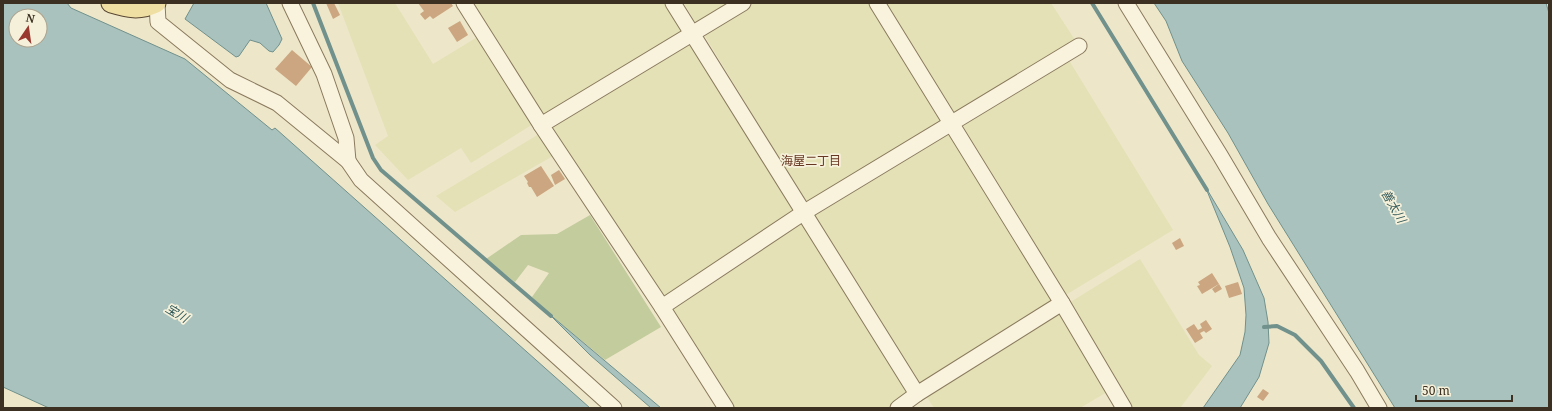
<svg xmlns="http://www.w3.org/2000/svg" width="1552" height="411" font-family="'Noto Serif','Noto Sans JP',serif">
<rect width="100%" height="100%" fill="#eee6c9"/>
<!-- farmland -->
<g fill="#e4e1b6">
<path d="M338 3H395L433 64 479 36 533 124 471 163 461 148 408 180 375 145 388 136Z"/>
<path d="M473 3H670L689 34 544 120Z"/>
<path d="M684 3H735L697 25Z"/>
<path d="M751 3H870L945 125 809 207 703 33Z"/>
<path d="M882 3H1051L1077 43 956 118Z"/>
<path d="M691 39 800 213 663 298 548 128Z"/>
<path d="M1067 57 1173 230 1064 296 959 122Z"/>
<path d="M947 129 1055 303 917 386 812 212Z"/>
<path d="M539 134 553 156 455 212 436 196Z"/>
<path d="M801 217 912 395 894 408H732L670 311 672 304Z"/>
<path d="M1140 259 1199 355 1212 366 1180 408H1133L1069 303Z"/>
<path d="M1061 311 1107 392 1080 408H934L924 393Z"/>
</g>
<!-- green -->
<path fill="#c2cc9d" d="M590 215 661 327 605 360 548 313 532 297 549 273 528 265 515 282 486 259 521 235 557 234Z"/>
<!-- water -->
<g fill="#aac2bd" stroke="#70918c" fill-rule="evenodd">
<path d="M3 3H67L71 8 185 59 272 130 275 128 590 408H49L3 387ZM16 16H40V40H16Z"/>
<path d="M194 3H266L282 39 279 45 273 52 269 51 260 43 250 40 239 56 236 57 185 19Z"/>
<path d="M1154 3H1546L1549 13V408H1395L1268 204 1228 133 1182 61 1166 21Z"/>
<path d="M1205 186 1243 250 1264 298 1268 322 1269 343 1259 377 1240 408H1203L1240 355 1245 332 1246 315 1244 288 1230 247Z"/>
<path d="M548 313 661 408H651L590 355Z"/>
</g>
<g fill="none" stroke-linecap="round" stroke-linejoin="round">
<!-- stream -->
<g stroke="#70918c" stroke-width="4">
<path d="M313 3 373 158 381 170 551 316"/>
<path d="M1092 3 1207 190"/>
<path d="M1264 327 1277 326 1295 335 1321 361 1354 408"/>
</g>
</g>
<!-- building -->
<g fill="#cba680">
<path d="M326 3H334L340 15 333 19Z"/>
<path d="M418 3H451L453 6 433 19 430 16 425 20 420 14 424 11Z"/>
<path d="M460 21 468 35 457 42 448 28Z"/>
<path d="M292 50 312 67 296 86 275 69Z"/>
<path d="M541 166 554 186 537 197 531 187H529L527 183 528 182 524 176Z"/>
<path d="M559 170 565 179 555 185 551 175Z"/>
<path d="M1180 238 1184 246 1176 250 1172 243Z"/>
<path d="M1212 273 1219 284 1202 294 1197 286 1200 285 1198 282Z"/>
<path d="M1238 282 1242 294 1229 298 1225 286Z"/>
<path d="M1219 284 1222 289 1215 293 1212 289Z"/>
<path d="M1206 320 1212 329 1206 333 1204 331 1200 333 1203 338 1195 343 1186 329 1194 324 1198 330 1202 328 1200 324Z"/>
<path d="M1263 389 1269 393 1263 401 1257 397Z"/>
</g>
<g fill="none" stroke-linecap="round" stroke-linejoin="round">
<!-- minor casing -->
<g stroke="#8a7a5e" stroke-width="17">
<g id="minor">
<path d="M157 3 158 22 230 80 277 103 348 161 361 180 614 408"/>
<path d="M290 3 324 74 346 138 348 161"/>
<path d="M464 3 541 125 662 307 726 408"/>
<path d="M673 3 917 394"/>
<path d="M877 3 1062 303 1124 408"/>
<path d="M1126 3 1220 155 1269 238 1357 371 1379 408"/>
<path d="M541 125 743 3"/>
<path d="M662 307 803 213 1079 46"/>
<path d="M898 408 917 394 1062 303"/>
</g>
</g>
<!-- major casing -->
<g stroke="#584732" stroke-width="21">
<path id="major" d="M111 3C128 8 139 11 156 3"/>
</g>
<!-- minor -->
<use href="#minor" stroke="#f9f3dd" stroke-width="15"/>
<!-- major -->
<use href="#major" stroke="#efdfa3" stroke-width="19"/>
</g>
<g text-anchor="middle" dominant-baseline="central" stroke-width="3.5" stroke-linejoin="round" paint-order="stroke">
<!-- neighbourhood labels -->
<g font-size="12" fill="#673621" stroke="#f5f0d9">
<text x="811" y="160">海屋二丁目</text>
</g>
<!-- water labels -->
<g font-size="12" font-style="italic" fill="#31595a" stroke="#f5f0d9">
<text transform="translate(1394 206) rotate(60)">善太川</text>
<text transform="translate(177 313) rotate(31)">宝川</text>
</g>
</g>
<!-- border -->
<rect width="1552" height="411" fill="none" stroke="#3b3021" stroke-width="8"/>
<!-- north arrow -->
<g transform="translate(28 28) rotate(13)"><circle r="19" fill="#f5f0d9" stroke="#aba38f"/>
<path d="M0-3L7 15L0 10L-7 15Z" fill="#98382f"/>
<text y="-6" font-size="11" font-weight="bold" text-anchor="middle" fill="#3b3021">N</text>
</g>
<!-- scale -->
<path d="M1416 395v6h96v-6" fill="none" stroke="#3b3021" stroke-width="2"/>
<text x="1422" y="395" font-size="12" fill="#3b3021" stroke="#f5f0d9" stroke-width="3" paint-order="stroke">50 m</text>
</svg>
